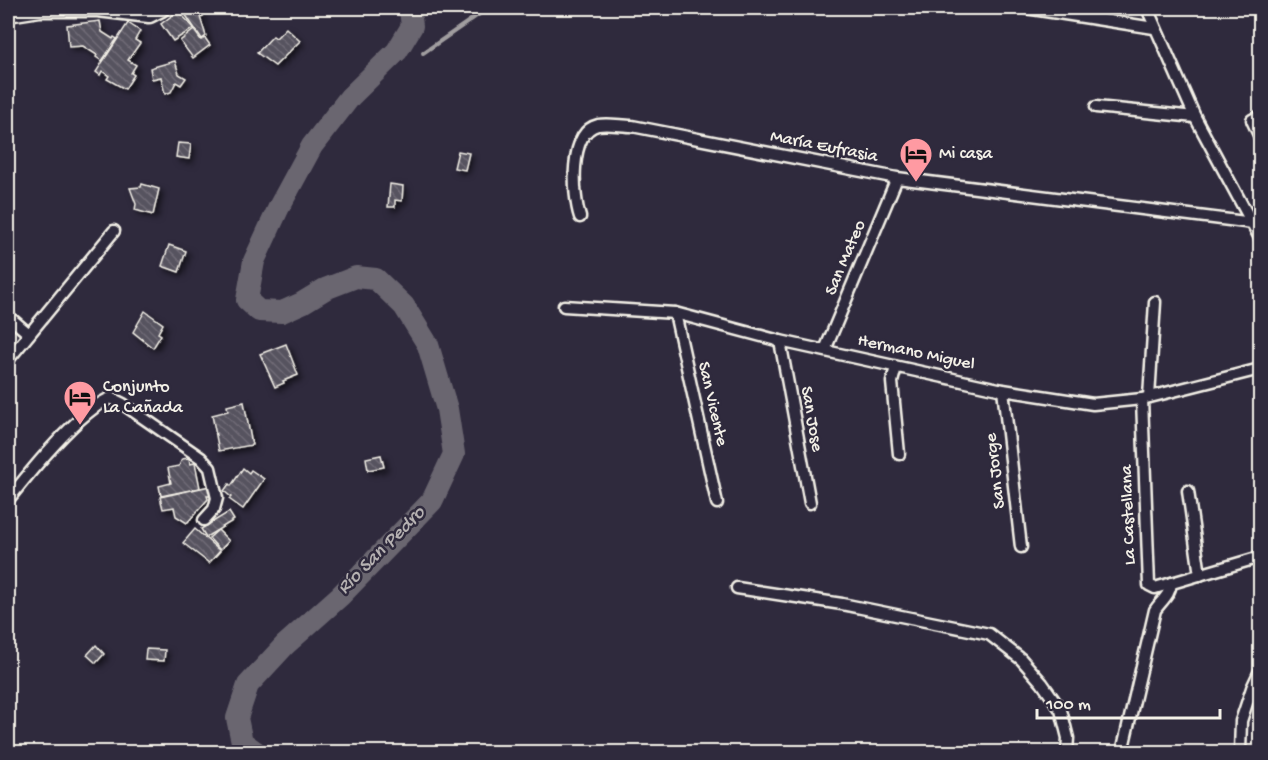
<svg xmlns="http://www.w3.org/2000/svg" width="1268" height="760" font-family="'Gochi Hand',sans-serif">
<defs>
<pattern id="building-back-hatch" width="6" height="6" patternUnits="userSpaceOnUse" patternTransform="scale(1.5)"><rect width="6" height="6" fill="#56525f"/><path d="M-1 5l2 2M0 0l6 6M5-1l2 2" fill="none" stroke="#6f6b76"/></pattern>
<filter id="shadow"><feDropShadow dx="3.5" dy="3.5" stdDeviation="3" flood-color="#0009"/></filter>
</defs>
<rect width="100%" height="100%" fill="#2f2a3d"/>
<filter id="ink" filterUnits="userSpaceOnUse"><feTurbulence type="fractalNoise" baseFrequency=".0167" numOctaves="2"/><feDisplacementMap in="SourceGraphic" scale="12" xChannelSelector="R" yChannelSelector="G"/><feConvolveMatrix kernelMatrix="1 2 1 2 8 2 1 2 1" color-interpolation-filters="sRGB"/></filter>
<g filter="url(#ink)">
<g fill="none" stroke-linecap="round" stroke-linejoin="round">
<!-- stream -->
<path stroke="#a19ea0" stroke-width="4" d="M423 53 488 8"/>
<!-- river -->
<path stroke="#6a6670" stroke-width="22" d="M256 752 242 742 237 718 248 685 285 645 340 596 432 501 454 454 447 409 428 345 404 306 376 279 356 277 325 289 302 303 282 312 259 311 247 300 254 261 279 207 312 146 350 97 397 51 412 26 410 10 407 8"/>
</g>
<!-- building -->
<g fill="url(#building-back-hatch)" stroke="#f4f1e8" stroke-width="1.5" filter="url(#shadow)">
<path d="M188 8H197L203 16 200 17 206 36 202 39 185 14 190 10Z"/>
<path d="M178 11 194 28 173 41 161 24Z"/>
<path d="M100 21 102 32 113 39 114 37 117 39 102 61 96 57 97 55 83 46 69 47 67 25Z"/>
<path d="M128 23 140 31 135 40 140 43 128 60 136 65 131 73 134 75 125 89 107 79 109 76 102 71 100 75 96 72Z"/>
<path d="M286 28 300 41 275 66 257 53 273 36 276 38Z"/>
<path d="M194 30 201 40 205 38 210 45 193 58 180 41Z"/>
<path d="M175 61 179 74 186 78 181 85 176 82 171 92 165 94 161 77 152 79 150 68Z"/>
<path d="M178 143 191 144 189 159 176 157Z"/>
<path d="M458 151 469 153 465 170 454 168Z"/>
<path d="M142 184 159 189 153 215 135 210 136 204 130 188 141 187Z"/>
<path d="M390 184 403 186 402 201 395 200V207H388Z"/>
<path d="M169 245 186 251 179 272 162 266Z"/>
<path d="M145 311 163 324 158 333 161 335 153 348 133 332Z"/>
<path d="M286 344 298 375 283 381 284 383 275 387 260 354Z"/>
<path d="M244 402 252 445 219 451 212 415 228 411 227 406Z"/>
<path d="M381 455 384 467 368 470 366 458Z"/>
<path d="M189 458 190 464 195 463 200 488 161 496 159 486 171 483 168 468 179 466 182 459Z"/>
<path d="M243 468 249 473 251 470 264 479 243 509 229 499 231 497 224 491 229 484 231 486Z"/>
<path d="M210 486 212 496H207L208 499 187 523 176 516 174 507 163 509 160 497Z"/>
<path d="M229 512 234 520 206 537 201 529Z"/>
<path d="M195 529 220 551 209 563 183 543Z"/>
<path d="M218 530 229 541 220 550 209 538Z"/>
<path d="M96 645 104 654 96 663 87 655Z"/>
<path d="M146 649 165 650 164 661 145 660Z"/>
</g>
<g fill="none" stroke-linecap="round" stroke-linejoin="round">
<!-- street casing -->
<g stroke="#f4f1e8" stroke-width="15">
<g id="street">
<path d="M1026 8 1154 28"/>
<path d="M1147 8 1195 117 1260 238"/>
<path d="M1096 107 1195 117"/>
<path d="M1260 116 1252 120 1260 137"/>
<path d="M580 217C573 196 568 132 598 125 608 123 622 126 632 126L897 178 1253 223"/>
<path d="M564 306 675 313 780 341 1003 390 1093 404 1142 399 1260 369"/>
<path d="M675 313 717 503"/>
<path d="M8 316 29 334"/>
<path d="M780 341 810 503"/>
<path d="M825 350 897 178"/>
<path d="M8 360 114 231"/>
<path d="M896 367 892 382 899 454"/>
<path d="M1003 390 1021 547"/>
<path d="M1149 397 1155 302"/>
<path d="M1142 399 1149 585 1155 588 1260 557"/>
<path d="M1188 491 1200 575"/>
<path d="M8 500C29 473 80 410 111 398L123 404 201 458 210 468 217 498 214 509 204 520"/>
<path d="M737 588 842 604 989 634 1021 659 1042 683 1061 710 1068 738 1067 752"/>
<path d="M1122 752 1155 610C1162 600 1170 595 1171 583"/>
<path d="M1240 752 1241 721 1252 688 1260 671"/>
</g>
</g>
<!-- secondary casing -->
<g stroke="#f4f1e8" stroke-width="21">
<path id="secondary" d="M8 13 40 8H98L149 14 161 8"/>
</g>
<!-- street -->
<use href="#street" stroke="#2f2a3d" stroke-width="10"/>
<!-- secondary -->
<use href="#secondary" stroke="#2f2a3d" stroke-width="16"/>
</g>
</g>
<!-- icons -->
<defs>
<g id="hotel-pin" transform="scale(1.725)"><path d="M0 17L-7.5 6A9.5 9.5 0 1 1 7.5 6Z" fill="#ff9aa2" stroke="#2f2a3d"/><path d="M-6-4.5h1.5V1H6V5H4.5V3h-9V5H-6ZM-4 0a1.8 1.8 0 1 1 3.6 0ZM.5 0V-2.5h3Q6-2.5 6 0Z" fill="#111"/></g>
</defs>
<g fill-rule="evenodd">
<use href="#hotel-pin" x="916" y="154"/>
<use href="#hotel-pin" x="80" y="397"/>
</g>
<g text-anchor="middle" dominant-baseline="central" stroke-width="5" stroke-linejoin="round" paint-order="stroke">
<!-- street labels -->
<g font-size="18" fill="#f4f1e8" stroke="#2f2a3d">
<text transform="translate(824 147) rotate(11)">María Eufrasia</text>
<text transform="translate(846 258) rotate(-67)">San Mateo</text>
<text transform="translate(916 353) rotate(12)">Hermano Miguel</text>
<text transform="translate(712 404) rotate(77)">San Vicente</text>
<text transform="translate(811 419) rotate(80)">San Jose</text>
<text transform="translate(996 471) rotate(-97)">San Jorge</text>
<text transform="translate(1129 515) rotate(-92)">La Castellana</text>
</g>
<!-- poi labels -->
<g font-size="18" fill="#f4f1e8" stroke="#2f2a3d" text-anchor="start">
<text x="939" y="154">Mi casa</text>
<text x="103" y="387">Conjunto<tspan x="103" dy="21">La Cañada</tspan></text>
</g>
<!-- water labels -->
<g font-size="20" font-style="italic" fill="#b6b2b2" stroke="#2f2a3d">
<text transform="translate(382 551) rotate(-45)">Río San Pedro</text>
</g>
</g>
<!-- margin -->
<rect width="1268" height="760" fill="none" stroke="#2f2a3d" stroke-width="30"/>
<rect x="15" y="15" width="1238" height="730" fill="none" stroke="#f4f1e8" stroke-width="2" filter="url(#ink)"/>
<!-- scale -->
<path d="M1037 709v9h183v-9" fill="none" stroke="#f4f1e8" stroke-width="3"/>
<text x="1046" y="709" font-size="18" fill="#f4f1e8" stroke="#2f2a3d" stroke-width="4.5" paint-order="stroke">100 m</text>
</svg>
